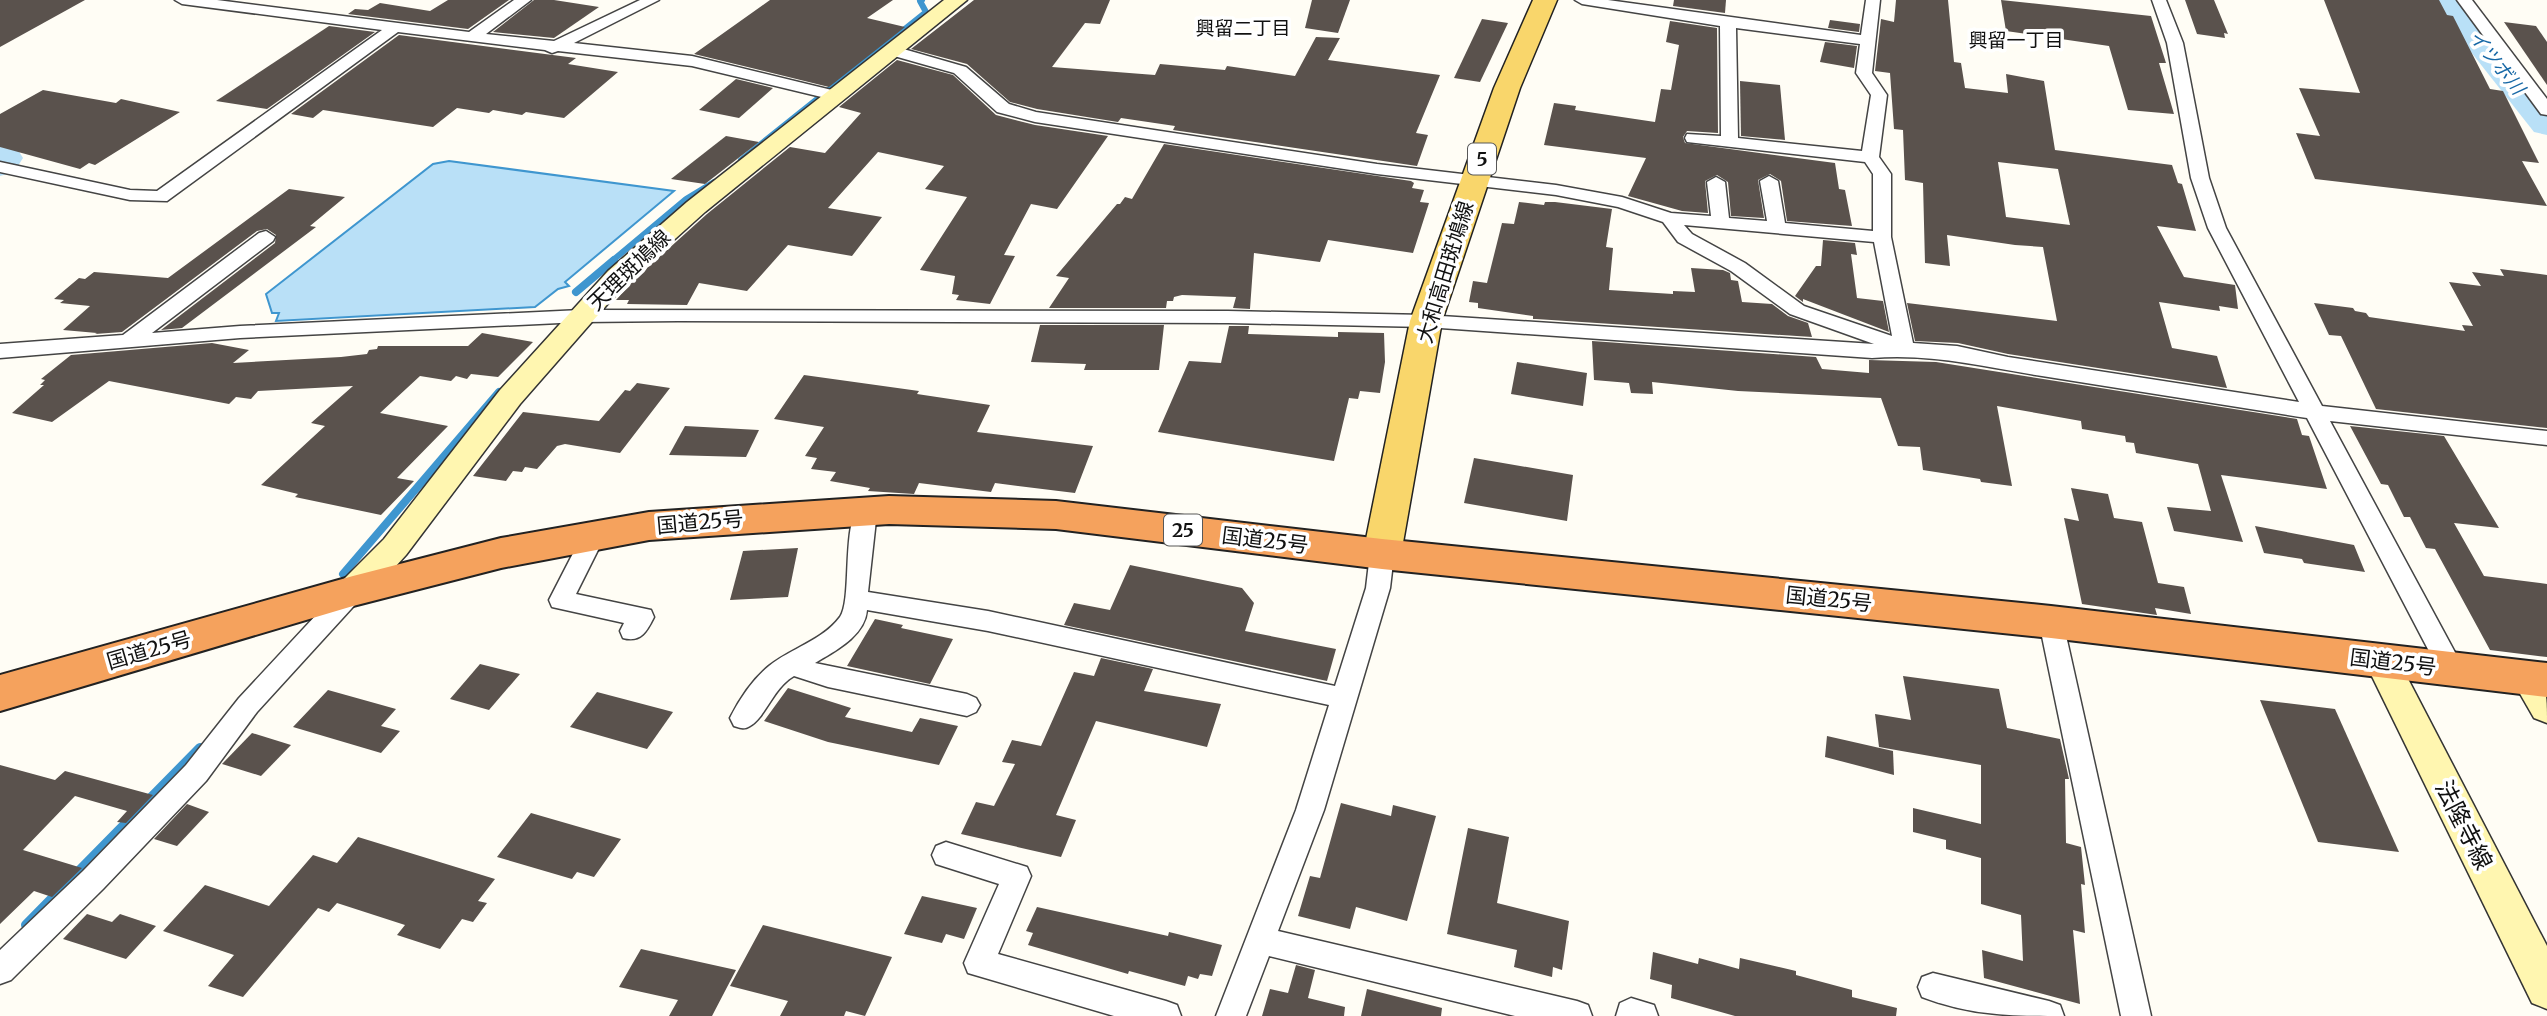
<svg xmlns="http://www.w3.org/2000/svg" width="2547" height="1016" font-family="Merriweather,'Noto Sans JP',serif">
<rect width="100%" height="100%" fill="#fffdf5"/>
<!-- water -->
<path fill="#b9e0f7" stroke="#3f96cf" stroke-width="2" d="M449 161 674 191 565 282 569 286 558 289 535 307 276 321 279 313H272L266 294 433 164Z"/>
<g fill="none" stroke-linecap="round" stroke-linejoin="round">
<!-- stream-far2 -->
<g stroke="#3f96cf" stroke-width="6">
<path d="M741 160 926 12 920 1 922 0"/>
<path d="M612 261 686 199 714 182"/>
</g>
<!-- stream-far1 -->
<g stroke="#3f96cf" stroke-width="8">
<path d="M576 292 614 260"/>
<path d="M343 574 499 392"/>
</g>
<!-- stream -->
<path stroke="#3f96cf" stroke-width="10" d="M26 925 200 748"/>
<!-- river -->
<g fill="#b9e0f7" fill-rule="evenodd">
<path d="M2430 0H2465L2547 100V135L2534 132Z"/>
<path d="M0 145 18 150 23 158 14 172 0 176Z"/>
</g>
</g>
<!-- building -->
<g fill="#5a524d" fill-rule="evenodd">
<path d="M0 0H85L0 47Z"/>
<path d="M448 0H509L468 29 348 14 355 9 368 10 380 3 430 11Z"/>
<path d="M534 0H554L599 7 554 38 493 32Z"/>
<path d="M770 0H893L867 18 905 27 829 87 694 54Z"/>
<path d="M974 0H1110L1100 24 1085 23 1052 67 1155 75 1160 64 1225 70 1227 66 1295 76 1316 37 1340 38 1328 60 1440 75 1416 133 1428 135 1417 166 1173 130 1175 126 1121 118 1118 122 1037 109 1010 102 967 64 911 49Z"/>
<path d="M1312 0H1350L1338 33 1305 28Z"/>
<path d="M1674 0H1726L1725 13 1673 6Z"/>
<path d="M1896 0H1948L1954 62 1961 63 1965 88 2008 93 2006 74 2044 81 2055 150 2172 165 2178 183 2182 184 2196 231 2157 226 2184 277 2235 285 2238 309 2219 306 2220 311 2159 302 2172 348 2217 356 2227 388 2008 354 1958 343 1915 341 1907 303 2057 321 2043 247 2015 245 1947 235 1950 266 1925 263 1923 183 1905 180 1903 130 1894 129 1890 73 1875 71 1881 19 1894 22ZM1998 162 2058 169 2070 225 2006 217Z"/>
<path d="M2001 0 2151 16 2166 63H2159L2174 114 2128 110 2109 46 2006 31Z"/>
<path d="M2185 0H2214L2228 34 2224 33 2225 38 2197 34Z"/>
<path d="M2324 0H2439L2447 15 2453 16 2490 89 2503 91 2539 163 2522 161 2547 206 2315 179 2296 133 2320 136 2299 88 2360 93Z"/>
<path d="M1482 19 1508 23 1480 82 1454 78Z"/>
<path d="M1830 20 1860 24 1859 32 1828 28Z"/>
<path d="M1670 21 1717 28 1718 133 1687 131 1683 137 1685 143 1835 163 1839 189 1845 190 1852 226 1787 221 1781 181 1770 174 1758 180 1764 218 1731 216 1728 182 1717 175 1705 181 1708 213 1682 211 1628 196 1646 158 1544 145 1554 103 1576 106 1575 110 1655 122 1661 89 1671 90 1679 45 1666 42Z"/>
<path d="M2504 22 2536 26 2547 42V85Z"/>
<path d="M329 26 375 32 267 109 216 101Z"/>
<path d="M399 35 576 58 568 64 618 72 564 118 526 112 522 115 493 110 489 113 457 108 433 127 323 110 313 118 291 114Z"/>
<path d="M1825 42 1857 46 1854 68 1820 62Z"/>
<path d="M897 60 953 75 996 115 1035 125 1108 136 1057 209 1031 204 1004 255 1015 256 990 304 956 300 959 295 952 294 955 276 920 270 967 197 925 189 944 166 878 152 828 208 882 217 852 256 788 245 747 291 699 283 687 305 627 304 629 300H616L636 278 707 214 790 147 825 153 861 113 839 107Z"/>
<path d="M736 79 773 88 739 118 699 110Z"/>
<path d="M1740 81 1780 85 1785 140 1741 136Z"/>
<path d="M43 90 116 103 121 99 180 112 95 165 89 163 80 169 0 147V114Z"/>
<path d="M726 136 759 142 705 184 671 179Z"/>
<path d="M1164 144 1411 181 1414 183 1412 188 1424 190 1420 202 1429 203 1413 253 1328 240 1320 262 1254 253 1250 309 1233 308 1236 297 1182 295 1174 297 1173 301H1167L1166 308H1049L1069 278 1056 276 1117 204H1120L1125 197 1132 199Z"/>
<path d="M289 189 345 197 310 226 316 227 182 328 161 330 275 243 276 235 267 229 257 231 122 332 95 334 97 333 63 330 90 306 60 303 64 300 54 299 79 278 85 279 94 272 168 278Z"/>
<path d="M1519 202 1544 205 1545 202H1555L1612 209 1606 247 1613 248 1609 290 1673 294V291L1695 292 1691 268 1723 270 1730 273 1731 280 1738 281 1742 302 1772 304 1788 316 1808 323 1812 337 1536 319H1533V316L1478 308V303L1469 302 1473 281 1487 283 1502 223 1514 224Z"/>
<path d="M1823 240 1855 243 1857 255 1851 254 1857 298 1883 301 1889 332 1803 299V302L1795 296 1816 266H1821Z"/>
<path d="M2500 269 2547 275V428L2376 409 2341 336 2329 335 2314 303 2353 308 2355 311 2366 313 2369 317 2465 331 2462 325 2473 326 2449 282 2481 286 2472 272 2504 276Z"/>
<path d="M1040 325H1164L1159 370H1084L1086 364 1031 362Z"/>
<path d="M1229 326H1249L1248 334 1338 337V332L1384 333 1385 362 1380 393 1360 391 1358 399 1349 398 1334 461 1158 432 1189 361 1221 363Z"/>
<path d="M482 333 533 342 498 377 471 374 467 379 456 376 451 381 420 376 380 413 448 426 397 478 414 481 381 515 295 497 298 494 261 485 325 426 311 423 353 386 258 391 251 399 236 397 229 404 109 381 52 422 12 413 44 385H40L45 380 41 379 71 355 212 343 249 350 233 363 341 357 367 354 369 350 377 349 378 346H468Z"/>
<path d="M1592 341 1816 357 1822 369 1869 373V360L1936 362 2297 419 2302 435 2309 436 2327 489 2221 475 2243 542 2174 531 2167 507 2211 511 2198 464 2136 453 2134 443 2126 442 2125 436 2082 429 2081 421 1997 406 2012 486 1981 482 1980 479 1923 470 1920 447 1898 446 1881 398 1738 391 1652 382 1653 394 1631 393 1629 383 1594 380Z"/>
<path d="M1517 362 1587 373 1583 406 1511 394Z"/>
<path d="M804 375 919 391 917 394 990 405 977 432 1093 446 1075 493 995 483 991 492 919 483 914 494 868 491 870 488 830 481 836 472 811 469 817 458 805 456 824 427 774 419Z"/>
<path d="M637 383 670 388 620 453 565 444 557 446 537 469 525 467 522 472 513 471 506 481 473 476 523 412 599 421 625 390 630 391Z"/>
<path d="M685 426 759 430 746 457 669 455Z"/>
<path d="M2350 426 2444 436 2499 528 2454 523 2484 576 2547 584V657L2490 650 2435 549 2426 548 2410 517H2404L2388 485 2381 484Z"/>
<path d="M1474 458 1573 475 1567 521 1464 503Z"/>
<path d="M2071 488 2108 494 2114 518 2142 522 2158 583 2184 587 2191 614 2155 608 2157 615 2082 604 2064 518 2079 521Z"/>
<path d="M2255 526 2354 545 2365 572 2304 563 2302 559 2264 553Z"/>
<path d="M798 548 788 597 730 600 743 551Z"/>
<path d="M1130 565 1242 588 1254 603 1245 631 1336 649 1327 681 1064 625 1074 603 1110 610Z"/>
<path d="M875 619 903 625 901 628 953 639 930 684 847 666Z"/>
<path d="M1101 658 1153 669 1144 691 1221 704 1207 747 1096 721 1056 815 1076 820 1061 857 961 834 976 802 994 806 1015 764 1002 762 1012 740 1041 746 1074 672 1094 676Z"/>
<path d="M480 664 520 674 489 710 450 699Z"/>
<path d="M1903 676 1999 689 2007 728 2060 739 2069 779H2065L2066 843 2081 847 2085 885 2081 884 2085 933 2073 930 2080 1004 1984 978 1982 950 2023 961 2021 915 1981 904V858L1946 849V840L1913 832V808L1981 824V765L1879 747 1875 714 1911 720Z"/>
<path d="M788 688 851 708 845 717 912 732 920 718 958 726 939 765 828 742 764 721Z"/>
<path d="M328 690 396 709 381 726 400 731 381 753 293 727Z"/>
<path d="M597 692 673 712 647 749 570 727Z"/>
<path d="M2260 700 2335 709 2399 852 2318 842Z"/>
<path d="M252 733 291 745 261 776 222 764Z"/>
<path d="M1827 736 1893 751 1894 775 1825 757Z"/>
<path d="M0 765 55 780 65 771 153 795 126 823 117 822 127 811 75 796 23 850 82 868 52 897 34 891 0 924Z"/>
<path d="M1341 803 1391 816 1393 805 1436 816 1407 921 1356 907 1350 929 1298 916 1310 876 1320 878Z"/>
<path d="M187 804 209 812 177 846 154 839Z"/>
<path d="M531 813 621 839 594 877 577 872 572 879 497 857Z"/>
<path d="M1468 828 1509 837 1497 903 1569 921 1562 970 1553 967 1552 977 1514 967 1517 950 1447 934Z"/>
<path d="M358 837 495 879 478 901 487 903 473 922 462 919 440 949 397 935 405 925 337 903 329 912 318 908 243 997 208 986 234 955 163 931 205 885 269 906 313 855 337 863Z"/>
<path d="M922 896 977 908 964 939 946 934 942 943 904 934Z"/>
<path d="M1037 907 1168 936 1169 932 1222 945 1212 976 1200 974 1198 979 1188 976 1185 986 1129 971 1128 974 1028 945 1033 933 1026 931Z"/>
<path d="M87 914 112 922 120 914 156 926 126 959 63 939Z"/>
<path d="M763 925 892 957 865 1016 846 1011 844 1016H780L788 1001 730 986Z"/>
<path d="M641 949 736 970 712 1016H669L678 1000 619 987Z"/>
<path d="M1653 952 1698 964 1699 958 1739 969 1740 958 1796 971V975L1852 990V997L1897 1008 1896 1016H1735L1671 998 1672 985 1650 979Z"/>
<path d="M1296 965 1315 970 1308 998 1345 1007 1344 1016H1262L1270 989 1288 993Z"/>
<path d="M1367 989 1442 1008 1441 1016H1361Z"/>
</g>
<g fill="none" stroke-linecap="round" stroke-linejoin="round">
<!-- street casing -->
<g stroke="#444" stroke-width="3">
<g id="street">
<path d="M175 0H217L469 32 514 0H531L486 34 554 41 640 0H659L574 43 692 56 840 92 842 95 834 100 692 66 558 51 552 53 545 50 398 32 167 201 130 200 0 172V162L130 190 157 191 382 30 182 4Z"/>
<path d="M1575 0H1608L1861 35 1866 0H1880L1872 73 1887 95 1879 157 1891 174V237L1913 343 1957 346 2008 357 2299 402 2208 228 2191 178 2167 43 2152 0H2166L2183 43 2209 178 2226 228 2322 406 2547 431V445L2330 421 2464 669 2460 676 2451 679 2442 676 2307 418C2219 404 2130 390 2042 376 1984 367 1931 353 1872 358L1426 327 1228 323 678 321 581 322 240 338 0 358V344L123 335 259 233 266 231 275 237 273 241 152 333 240 326 581 310 1228 311 1426 315 1874 344 1790 314 1731 271 1678 242 1663 222 1618 207 1556 195 1377 174 1035 122 997 112 954 73 887 54 885 51 893 46 966 67 1009 104 1036 112 1377 164 1556 185 1622 197 1671 213 1711 216 1707 182 1716 177 1725 182 1729 218 1767 221 1760 181 1769 176 1778 181 1785 223 1873 231V174L1865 162 1687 142 1685 138 1687 134 1721 136 1720 26 1582 4ZM1736 28 1860 44 1856 73 1871 95 1862 151 1738 138ZM1684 225 1874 242 1892 336 1804 306 1745 263 1692 234Z"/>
<path d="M2457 0H2472L2547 99V115L2541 114Z"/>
<path d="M866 503 874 505 877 511 868 592 988 611 1335 686 1366 588 1370 554 1374 548 1382 545 1390 548 1394 554 1390 588 1324 810 1278 931 1577 1001 1588 1005 1592 1016H1515L1269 956 1246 1016H1216L1296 810 1329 705 988 631 867 610C865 636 835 651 815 663L967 694 976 698 980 705 976 712 967 716 828 687 794 676C773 688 765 718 750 726 744 730 740 728 734 726L730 718C739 700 753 679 769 666 791 648 822 641 840 617 852 600 842 532 858 505Z"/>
<path d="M593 527 601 530 605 536 576 594 651 610 654 617C647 631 641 643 623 638L620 631 624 623 552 607 549 600 585 530Z"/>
<path d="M353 582 362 585 365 591 362 597 257 712 206 781 103 889 11 980 0 984V950L83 871 186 765 239 698 344 585Z"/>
<path d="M2051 612 2060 615 2063 622 2151 1016H2121L2039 622 2042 615Z"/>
<path d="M946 842 1027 867 1031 876 998 954 1166 1001 1177 1005 1181 1016H1114L968 973 964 963 999 884 936 864 932 855 936 846Z"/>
<path d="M1933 973 2049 1001 2060 1005 2064 1016C2012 1016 1972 1016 1922 997L1918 987 1922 977Z"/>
<path d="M1631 998 1654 1005 1658 1016H1616L1620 1003Z"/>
</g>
</g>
<!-- secondary casing -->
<g stroke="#333" stroke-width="3">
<g id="secondary">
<path d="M944 0H967L705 212 626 283 520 404 406 555 365 600 353 604 341 600 336 591 341 582 384 539 500 390 608 271 687 202Z"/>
<path d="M2381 646 2393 650 2547 946V1009L2532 1003 2364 660 2369 650Z"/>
<path d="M2529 664C2547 673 2547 699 2547 723L2534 718 2511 678 2517 668Z"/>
</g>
</g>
<!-- primary casing -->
<g stroke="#222" stroke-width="3">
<path id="primary" d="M1533 0H1557L1520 88 1442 321 1401 554 1395 564 1382 568 1369 564 1363 554 1410 321 1494 88Z"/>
</g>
<!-- highway casing -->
<g stroke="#222" stroke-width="4">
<path id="highway" d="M889 496 1056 501 1382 539 2051 606 2547 663V697L2051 638 1382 569 1056 529 889 524 649 540 501 568 353 606 0 711V675L353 576 501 538 649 512Z"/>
</g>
<!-- street -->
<use href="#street" fill="#fff" fill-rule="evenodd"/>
<!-- secondary -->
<use href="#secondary" fill="#fff6b0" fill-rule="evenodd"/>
<!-- primary -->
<use href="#primary" fill="#f9d66b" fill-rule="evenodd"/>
<!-- highway -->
<use href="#highway" fill="#f5a25d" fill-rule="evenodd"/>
</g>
<g text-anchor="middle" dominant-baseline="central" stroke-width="7" stroke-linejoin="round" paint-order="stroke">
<!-- far-neighbourhood labels -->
<g font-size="19" fill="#111" stroke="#fff">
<text x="1243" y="28">興留二丁目</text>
<text x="2016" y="40">興留一丁目</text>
</g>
<!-- far-water labels -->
<g font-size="19" font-style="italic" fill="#1768a6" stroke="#fff">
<text transform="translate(2497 62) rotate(51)">イツボ川</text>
</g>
<!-- shield labels -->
<g fill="#fff" stroke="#585858" stroke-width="2">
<rect x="1468" y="143.5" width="28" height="31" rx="5"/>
<rect x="1164" y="514.5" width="38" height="31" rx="5"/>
</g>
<g font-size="19" font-weight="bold" fill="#111">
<text x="1482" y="159">5</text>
<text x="1183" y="530">25</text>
</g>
<!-- street labels -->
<g font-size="21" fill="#111" stroke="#fff">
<text transform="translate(629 270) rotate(-44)">天理斑鳩線</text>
<text transform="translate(1445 272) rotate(-73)">大和高田斑鳩線</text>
<text transform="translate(700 522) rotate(-5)">国道25号</text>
<text transform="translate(1265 540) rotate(7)">国道25号</text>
<text transform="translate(1829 599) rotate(6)">国道25号</text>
<text transform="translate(149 650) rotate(-16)">国道25号</text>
<text transform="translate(2393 662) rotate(7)">国道25号</text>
</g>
<!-- near-street labels -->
<g font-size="24" fill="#111" stroke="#fff">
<text transform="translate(2464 825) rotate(63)">法隆寺線</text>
</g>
</g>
</svg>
